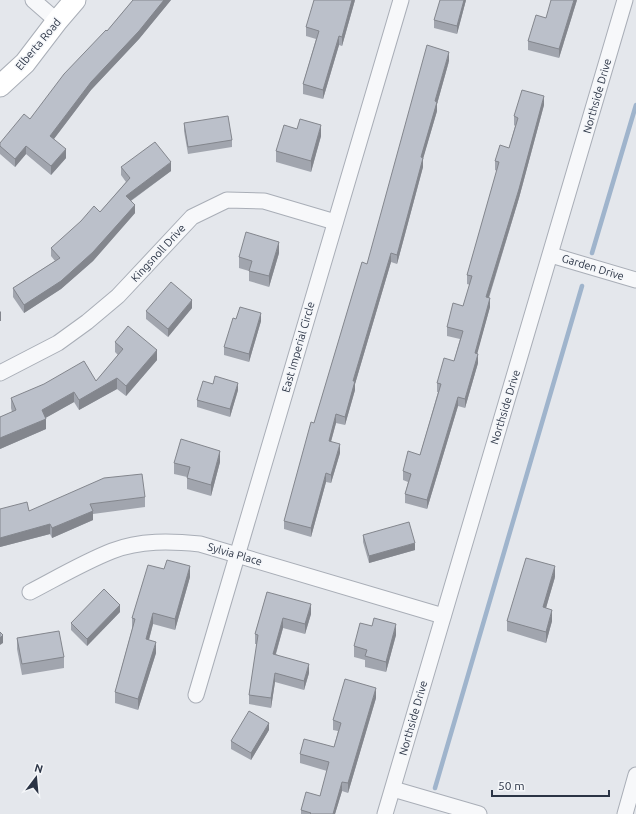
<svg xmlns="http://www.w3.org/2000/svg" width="636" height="814" font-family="Ubuntu,sans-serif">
<rect width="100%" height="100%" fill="#e4e7ec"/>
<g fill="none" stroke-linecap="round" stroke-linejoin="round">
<!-- stream -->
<g stroke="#9fb4cc" stroke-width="4.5">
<path d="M592 253 636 105"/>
<path d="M435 788 582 286"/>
</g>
<!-- street casing -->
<g stroke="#a9aeb7" stroke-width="17">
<g id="street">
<path d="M33 0 57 21"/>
<path d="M551 255 636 280"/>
<path d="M0 373 58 343 87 322 118 296 192 217 227 200 264 201 335 222"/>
<path d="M30 592C57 578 84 562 112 551 140 540 171 541 200 544L443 616"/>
<path d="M196 695 401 0"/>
<path d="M393 789 479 814"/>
<path d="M385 814 625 0"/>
<path d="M625 814 636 775"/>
</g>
</g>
<!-- secondary casing -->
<g stroke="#a9aeb7" stroke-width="23">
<path id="secondary" d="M0 86 25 63 57 21 75 0"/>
</g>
<!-- street -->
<use href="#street" stroke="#f7f8fa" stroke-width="15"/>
<!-- secondary -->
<use href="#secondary" stroke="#fff" stroke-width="21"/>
</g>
<!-- wall -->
<g fill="#a1a5ae">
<path d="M133 0H171L139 39 91 90 54 139 66 158 51 175 26 154 15 167 0 154V143L30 119 107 31Z"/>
<path d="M355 0 342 46 339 45 323 99 303 94V84L316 39 306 36V27Z"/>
<path d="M466 0 457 34 434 28V20Z"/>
<path d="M577 0 559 58 528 50V41Z"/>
<path d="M449 61 437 104V111L423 158V167L397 264 391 262 355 384V390L345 425 336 423 331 441 340 453 331 483 326 482 311 537 284 529V521L314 423 367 264Z"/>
<path d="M544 105 519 198 489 298 490 307 477 353 478 363 465 408 458 406 427 509 405 503V494L408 482 403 480V471L420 455 438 392H437V383L454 361 460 339 447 336V327L463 306 470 285 467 284V275L497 171 495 170V161L509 148 515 126 514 125V116Z"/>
<path d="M184 123 232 140V147L188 154 184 131Z"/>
<path d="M297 129 321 136 311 172 276 162V151Z"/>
<path d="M121 167 171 171 131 201 135 213 93 261 61 289 24 313 13 297V288L55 261 51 256V248L100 212 126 182 121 175Z"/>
<path d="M279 253 269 287 249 281V271L239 268V257Z"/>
<path d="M192 308 168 337 146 319V311Z"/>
<path d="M236 319 261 321 249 362 224 355V347Z"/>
<path d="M115 342 157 360 126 396 117 389 79 410 74 402 45 418 46 429 0 449V417L12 412 11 408V398L96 381 118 355 115 352Z"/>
<path d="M213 384 238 390 230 417 197 407V400Z"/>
<path d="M220 462 211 496 187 489V477L174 474V463Z"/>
<path d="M145 497V507L93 514V520L52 538 50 534 0 547V509L29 511Z"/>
<path d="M363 535 415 550 369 563 363 542Z"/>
<path d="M164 569 190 577 175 630 153 624 149 640 156 653 138 710 115 703V692L132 629V618Z"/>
<path d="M555 577 546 608 552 621 546 643 507 631V621Z"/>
<path d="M267 592 311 614 305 634 283 628 276 654 309 673 304 690 275 682 271 708 249 704V695L257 644H255V634Z"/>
<path d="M120 612 87 646 71 630V623Z"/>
<path d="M372 626 396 635 386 672 365 667V660L354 657V646Z"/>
<path d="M17 638 64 657V668L22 675 17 649Z"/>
<path d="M376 698 348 793 342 791 335 814H301V810L320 796 327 771 300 763V754L334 747 338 731 333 730V720Z"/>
<path d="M269 730 251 760 231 749V741Z"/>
</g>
<!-- shaded-wall -->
<g fill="#83868d">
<path d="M164 0H171L139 39 91 90 50 144V136L91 82Z"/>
<path d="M352 0H355L342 46V37Z"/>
<path d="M464 0H466L457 34V26Z"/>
<path d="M574 0H577L559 58V49Z"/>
<path d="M339 36V45L323 99V90Z"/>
<path d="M449 52V61L437 104V111L421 166V157L435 101Z"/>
<path d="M544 96V105L519 198 486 306V297Z"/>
<path d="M321 125V136L311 172V161Z"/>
<path d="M26 146V154L15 167V159Z"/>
<path d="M66 149V158L51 175V166Z"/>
<path d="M423 158V167L397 264V255Z"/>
<path d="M171 162V171L126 204V196Z"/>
<path d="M135 205V213L93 261 61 289 24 313V305Z"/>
<path d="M279 242V253L269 287V276Z"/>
<path d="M391 253V262L355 384V390L345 425V417L353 381Z"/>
<path d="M490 298V307L475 362V353Z"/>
<path d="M192 300V308L168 337V329Z"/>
<path d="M1 311V321H0V312Z"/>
<path d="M261 313V321L249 362V354Z"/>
<path d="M157 350V360L126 396V386Z"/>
<path d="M478 354V363L465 408V399Z"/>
<path d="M117 378V389L79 410V400Z"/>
<path d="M238 383V390L230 417V409Z"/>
<path d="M74 392V402L42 420V410Z"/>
<path d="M458 397V406L427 509V500Z"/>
<path d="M336 414V423L329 449V441Z"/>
<path d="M46 419V429L0 449V438Z"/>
<path d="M340 444V453L331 483V475Z"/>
<path d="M220 451V462L211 496V485Z"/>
<path d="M326 473V482L311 537V528Z"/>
<path d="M93 511V520L52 538V528Z"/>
<path d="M50 524V534L0 547V538Z"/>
<path d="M415 543V550L369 563V556Z"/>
<path d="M190 566V577L175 630V619Z"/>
<path d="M555 566V577L543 618V607Z"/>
<path d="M311 604V614L305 634V624Z"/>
<path d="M120 605V612L87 646V639Z"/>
<path d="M552 610V621L546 643V632Z"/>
<path d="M153 613V624L146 650V639Z"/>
<path d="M283 618V628L273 663V654Z"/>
<path d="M396 624V635L386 672V662Z"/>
<path d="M3 635V643L0 645V638Z"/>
<path d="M156 642V653L138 710V699Z"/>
<path d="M309 664V673L304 690V681Z"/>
<path d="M275 673V682L271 708V698Z"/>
<path d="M376 688V698L348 793V783Z"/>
<path d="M269 723V730L251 760V753Z"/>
<path d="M342 782V791L335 814H333Z"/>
</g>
<!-- building -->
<g fill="#bbc0ca" stroke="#83868d">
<path d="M133 0H164L139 31 91 82 50 136 66 149 51 166 26 146 15 159 0 146V143L24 114 30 119 64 74 106 30 107 31Z"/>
<path d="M314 0H352L342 37 339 36 323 90 303 84 319 31 306 27Z"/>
<path d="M440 0H464L457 26 434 20Z"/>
<path d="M551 0H574L559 49 528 41 536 15 546 18Z"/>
<path d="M427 45 449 52 435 101 437 102 421 157 423 158 397 255 391 253 353 381H355L345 417 336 414 329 441 340 444 331 475 326 473 311 528 284 521 311 422 314 423 362 262 367 264Z"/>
<path d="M522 90 544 96 519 189 486 297 490 298 475 353 478 354 465 399 458 397 427 500 405 494 411 474 403 471 408 451 420 455 441 384 437 383 444 358 454 361 463 331 447 327 453 303 463 306 472 276 467 275 499 162 495 161 500 145 509 148 518 118 514 116Z"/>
<path d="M228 116 232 140 188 147 184 123Z"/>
<path d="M300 119 321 125 311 161 276 151 284 125 297 129Z"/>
<path d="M155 142 171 162 126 196 135 205 93 252 61 281 24 305 13 288 60 258 51 248 81 221 94 206 100 212 130 178 121 167Z"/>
<path d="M246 232 279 242 269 276 249 271 252 261 239 257Z"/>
<path d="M171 282 192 300 168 329 146 311Z"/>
<path d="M240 307 261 313 249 354 224 347 233 318 236 319Z"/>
<path d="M128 326 157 350 126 386 117 378 79 400 74 392 42 410 46 419 0 438V417L16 410 11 398 44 384 84 361 96 381 123 349 115 342Z"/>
<path d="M215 376 238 383 230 409 197 400 203 381 213 384Z"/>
<path d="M181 439 220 451 211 485 187 478 190 467 174 463Z"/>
<path d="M142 474 145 497 90 504 93 511 52 528 50 524 0 538V509L27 502 29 511 104 478Z"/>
<path d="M409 522 415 543 369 556 363 535Z"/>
<path d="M526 558 555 566 543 607 552 610 546 632 507 621Z"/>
<path d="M167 560 190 566 175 619 153 613 146 639 156 642 138 699 115 692 135 619 132 618 148 565 164 569Z"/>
<path d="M104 589 120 605 87 639 71 623Z"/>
<path d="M267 592 311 604 305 624 283 618 273 654 309 664 304 681 275 673 271 698 249 695 258 635 255 634Z"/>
<path d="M374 618 396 624 386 662 365 656 367 650 354 646 360 623 372 626Z"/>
<path d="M59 631 64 657 22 664 17 638Z"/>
<path d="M0 632 3 635 0 638Z"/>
<path d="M345 679 376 688 348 783 342 782 333 814H310L311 813 301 810 306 792 320 796 329 762 300 754 304 739 334 747 341 723 333 720Z"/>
<path d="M249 711 269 723 251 753 231 741Z"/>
</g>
<g text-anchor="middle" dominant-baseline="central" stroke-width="3" stroke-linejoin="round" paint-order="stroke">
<!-- street labels -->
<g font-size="11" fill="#2b3445" stroke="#f4f6f9">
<text transform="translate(38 44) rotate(-50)">Elberta Road</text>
<text transform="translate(597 96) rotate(-74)">Northside Drive</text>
<text transform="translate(158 253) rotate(-47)">Kingsnoll Drive</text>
<text transform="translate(593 267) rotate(17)">Garden Drive</text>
<text transform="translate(298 347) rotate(-74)">East Imperial Circle</text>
<text transform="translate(505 407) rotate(-73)">Northside Drive</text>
<text transform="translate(235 554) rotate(16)">Sylvia Place</text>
<text transform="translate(413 718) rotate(-74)">Northside Drive</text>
</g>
</g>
<!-- north arrow -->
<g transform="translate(36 778) rotate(16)" stroke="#f4f6f9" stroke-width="3" paint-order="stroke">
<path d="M0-3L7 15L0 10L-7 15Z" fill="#2b3445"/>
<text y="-6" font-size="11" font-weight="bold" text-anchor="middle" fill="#2b3445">N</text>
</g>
<!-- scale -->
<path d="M492 790v6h117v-6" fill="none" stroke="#2b3445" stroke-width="2"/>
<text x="498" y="790" font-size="12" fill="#2b3445" stroke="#f4f6f9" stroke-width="3" paint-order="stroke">50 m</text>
</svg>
